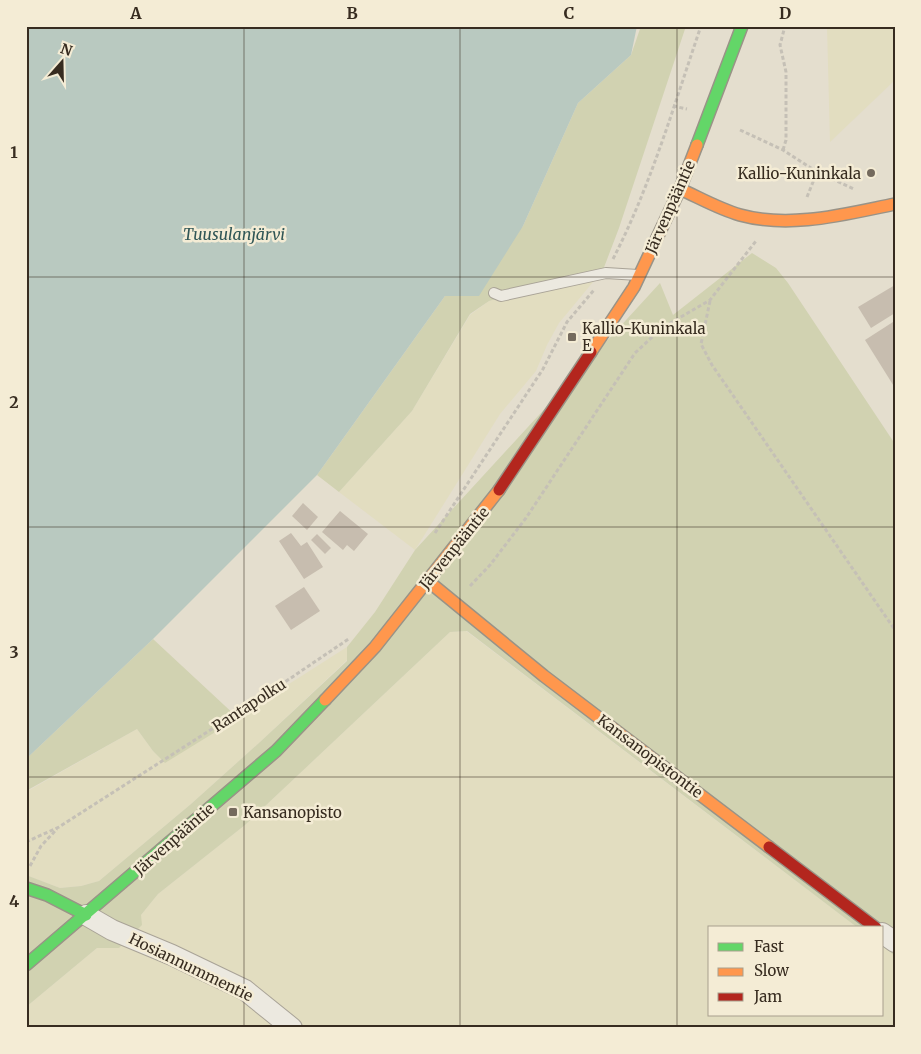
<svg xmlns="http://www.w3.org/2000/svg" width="921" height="1054" font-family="Merriweather,serif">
<rect width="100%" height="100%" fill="#e4dece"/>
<!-- farmland -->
<g fill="#e2ddc0">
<path d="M827 26H895V80L830 142Z"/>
<path d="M603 270 559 323 547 345 536 371 500 414 415 550 339 492 412 411 470 315 489 301Z"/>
<path d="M466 631 858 928H710V1015H882V946L895 956V1028H26V1007L97 948 141 915 158 894 245 825 450 632Z"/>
<path d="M347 647V660L260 742 191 804 99 881 81 886 60 888 26 875V792L137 729 153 751 165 763Z"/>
</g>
<!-- green -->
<g fill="#d1d2b1">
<path d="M641 26H686L619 228 603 270 489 301 470 314 412 411 339 492 317 475 445 296 523 226 578 103 631 55Z"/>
<path d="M752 253 776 268 788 283 895 444V956L882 946V928H858L467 631 450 632 245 825 158 894 141 915 142 925 119 948H97L26 1007V875L60 888 81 886 99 881 191 804 260 742 347 661V647L375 612 415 550 660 283 673 315Z"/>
<path d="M153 639 238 718 165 763 153 751 137 729 26 791V759Z"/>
</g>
<!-- water -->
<path fill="#b9c9c0" d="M26 26H637L631 55 578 103 523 226 479 296H445L317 475 153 639 26 759Z"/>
<!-- building -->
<g fill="#c7bdaf">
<path d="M895 285V313L871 328 858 307Z"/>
<path d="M893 322 895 325V388L865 340Z"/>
<path d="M303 503 318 517 307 530 292 516Z"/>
<path d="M340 511 368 534 354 551 347 545 343 550 322 532Z"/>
<path d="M291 533 301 546 307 542 323 567 304 579 279 541Z"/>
<path d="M317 534 331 548 325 554 311 540Z"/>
<path d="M304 587 320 611 291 630 275 606Z"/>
</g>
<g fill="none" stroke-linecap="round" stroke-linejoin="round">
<!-- lane casing -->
<g stroke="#a9a397" stroke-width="12">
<path id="lane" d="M494 293 501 296 606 273 638 275"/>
</g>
<!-- street casing -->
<g stroke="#a9a397" stroke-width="22">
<g id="street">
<path d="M86 915 112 930 172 955 245 990 292 1028"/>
<path d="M882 933 895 942"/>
</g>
</g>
<!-- fast casing -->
<g stroke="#999387" stroke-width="14">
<g id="fast">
<path d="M697 145 742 26"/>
<path d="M26 888 47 895 86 915"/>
<path d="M26 965 276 751 325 700"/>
</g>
</g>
<!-- slow casing -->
<g stroke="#999387" stroke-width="14">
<g id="slow">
<path d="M680 189C700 198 719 209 740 215 791 229 845 214 895 204"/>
<path d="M591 352 634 287 680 189 697 145"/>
<path d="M428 581 544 676 769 847"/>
<path d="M325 700 375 647 499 490"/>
</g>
</g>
<!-- jam casing -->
<g stroke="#999387" stroke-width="14">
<g id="jam">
<path d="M499 490 591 352"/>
<path d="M769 847 876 928"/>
</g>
</g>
<!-- path -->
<g stroke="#c5c0b6" stroke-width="3" stroke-dasharray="4 2.5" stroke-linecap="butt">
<path d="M673 106 687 109"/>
<path d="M740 130 783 150 817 172 854 189"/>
<path d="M783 150 786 140V72L780 45 785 26"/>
<path d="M807 197 817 172"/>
<path d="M613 259C651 185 674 105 701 26"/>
<path d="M710 301 701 344 712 365 895 630"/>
<path d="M435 533 543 369 567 322 594 290"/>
<path d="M470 586 490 565 526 518 635 353 662 328 710 300 756 241"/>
<path d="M26 842 59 827 276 688 350 638"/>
<path d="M30 866 41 846 57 829"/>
</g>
<!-- lane -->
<use href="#lane" stroke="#ece9e0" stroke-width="10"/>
<!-- street -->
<use href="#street" stroke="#ece9e0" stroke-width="20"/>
<!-- fast -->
<use href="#fast" stroke="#63d668" stroke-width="11"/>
<!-- slow -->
<use href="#slow" stroke="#ff974d" stroke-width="11"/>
<!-- jam -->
<use href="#jam" stroke="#b3261e" stroke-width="11"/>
</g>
<!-- grid -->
<path fill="none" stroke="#372c20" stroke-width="1" stroke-opacity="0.55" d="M244 26V1028M460 26V1028M677 26V1028M26 277H895M26 527H895M26 777H895"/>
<!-- markers -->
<g fill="#746a5d" stroke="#f4ecd5" stroke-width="2">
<circle cx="871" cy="173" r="5"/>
<rect x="567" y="332" width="10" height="10" rx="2.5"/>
<rect x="228" y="807" width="10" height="10" rx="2.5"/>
</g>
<g text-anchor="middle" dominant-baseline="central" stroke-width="5" stroke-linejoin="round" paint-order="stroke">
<!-- poi labels -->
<g font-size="15" fill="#372c20" stroke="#f4ecd5" text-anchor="start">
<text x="861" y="173" text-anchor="end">Kallio-Kuninkala</text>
<text x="582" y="328">Kallio-Kuninkala<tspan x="582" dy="17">E</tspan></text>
<text x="243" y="812">Kansanopisto</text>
</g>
<!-- street labels -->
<g font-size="15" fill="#372c20" stroke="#f4ecd5">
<text transform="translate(670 207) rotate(-66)">Järvenpääntie</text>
<text transform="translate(454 548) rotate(-51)">Järvenpääntie</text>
<text transform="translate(249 705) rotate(-33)">Rantapolku</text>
<text transform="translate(650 756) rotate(37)">Kansanopistontie</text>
<text transform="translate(174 839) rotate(-41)">Järvenpääntie</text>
<text transform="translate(191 967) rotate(26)">Hosiannummentie</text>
</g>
<!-- water labels -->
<g font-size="16" font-style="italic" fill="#305656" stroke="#f4ecd5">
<text x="234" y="234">Tuusulanjärvi</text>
</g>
</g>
<!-- border -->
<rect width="921" height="1054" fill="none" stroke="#f4ecd5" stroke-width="55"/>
<!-- legend -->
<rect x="708" y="926" width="175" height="90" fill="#f4ecd5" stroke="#a89f8d"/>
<rect x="718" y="943" width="25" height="8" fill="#63d668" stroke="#a89f8d"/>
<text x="754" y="952" font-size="15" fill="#372c20">Fast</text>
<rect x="718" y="968" width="25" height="8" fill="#ff974d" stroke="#a89f8d"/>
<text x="754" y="976" font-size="15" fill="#372c20">Slow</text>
<rect x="718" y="993" width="25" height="8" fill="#b3261e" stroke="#a89f8d"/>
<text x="754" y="1002" font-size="15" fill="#372c20">Jam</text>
<!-- north arrow -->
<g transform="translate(62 62) rotate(20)" stroke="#f4ecd5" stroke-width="4" paint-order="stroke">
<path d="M0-4L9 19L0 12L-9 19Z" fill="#372c20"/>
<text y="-8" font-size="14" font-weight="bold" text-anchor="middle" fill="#372c20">N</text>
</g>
<rect x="28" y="28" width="866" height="998" fill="none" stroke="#372c20" stroke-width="2"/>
<g font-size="16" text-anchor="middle" font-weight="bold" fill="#372c20">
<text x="136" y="19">A</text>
<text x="352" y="19">B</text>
<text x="569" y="19">C</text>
<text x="785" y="19">D</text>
<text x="14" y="158">1</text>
<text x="14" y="408">2</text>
<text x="14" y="658">3</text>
<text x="14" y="907">4</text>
</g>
</svg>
